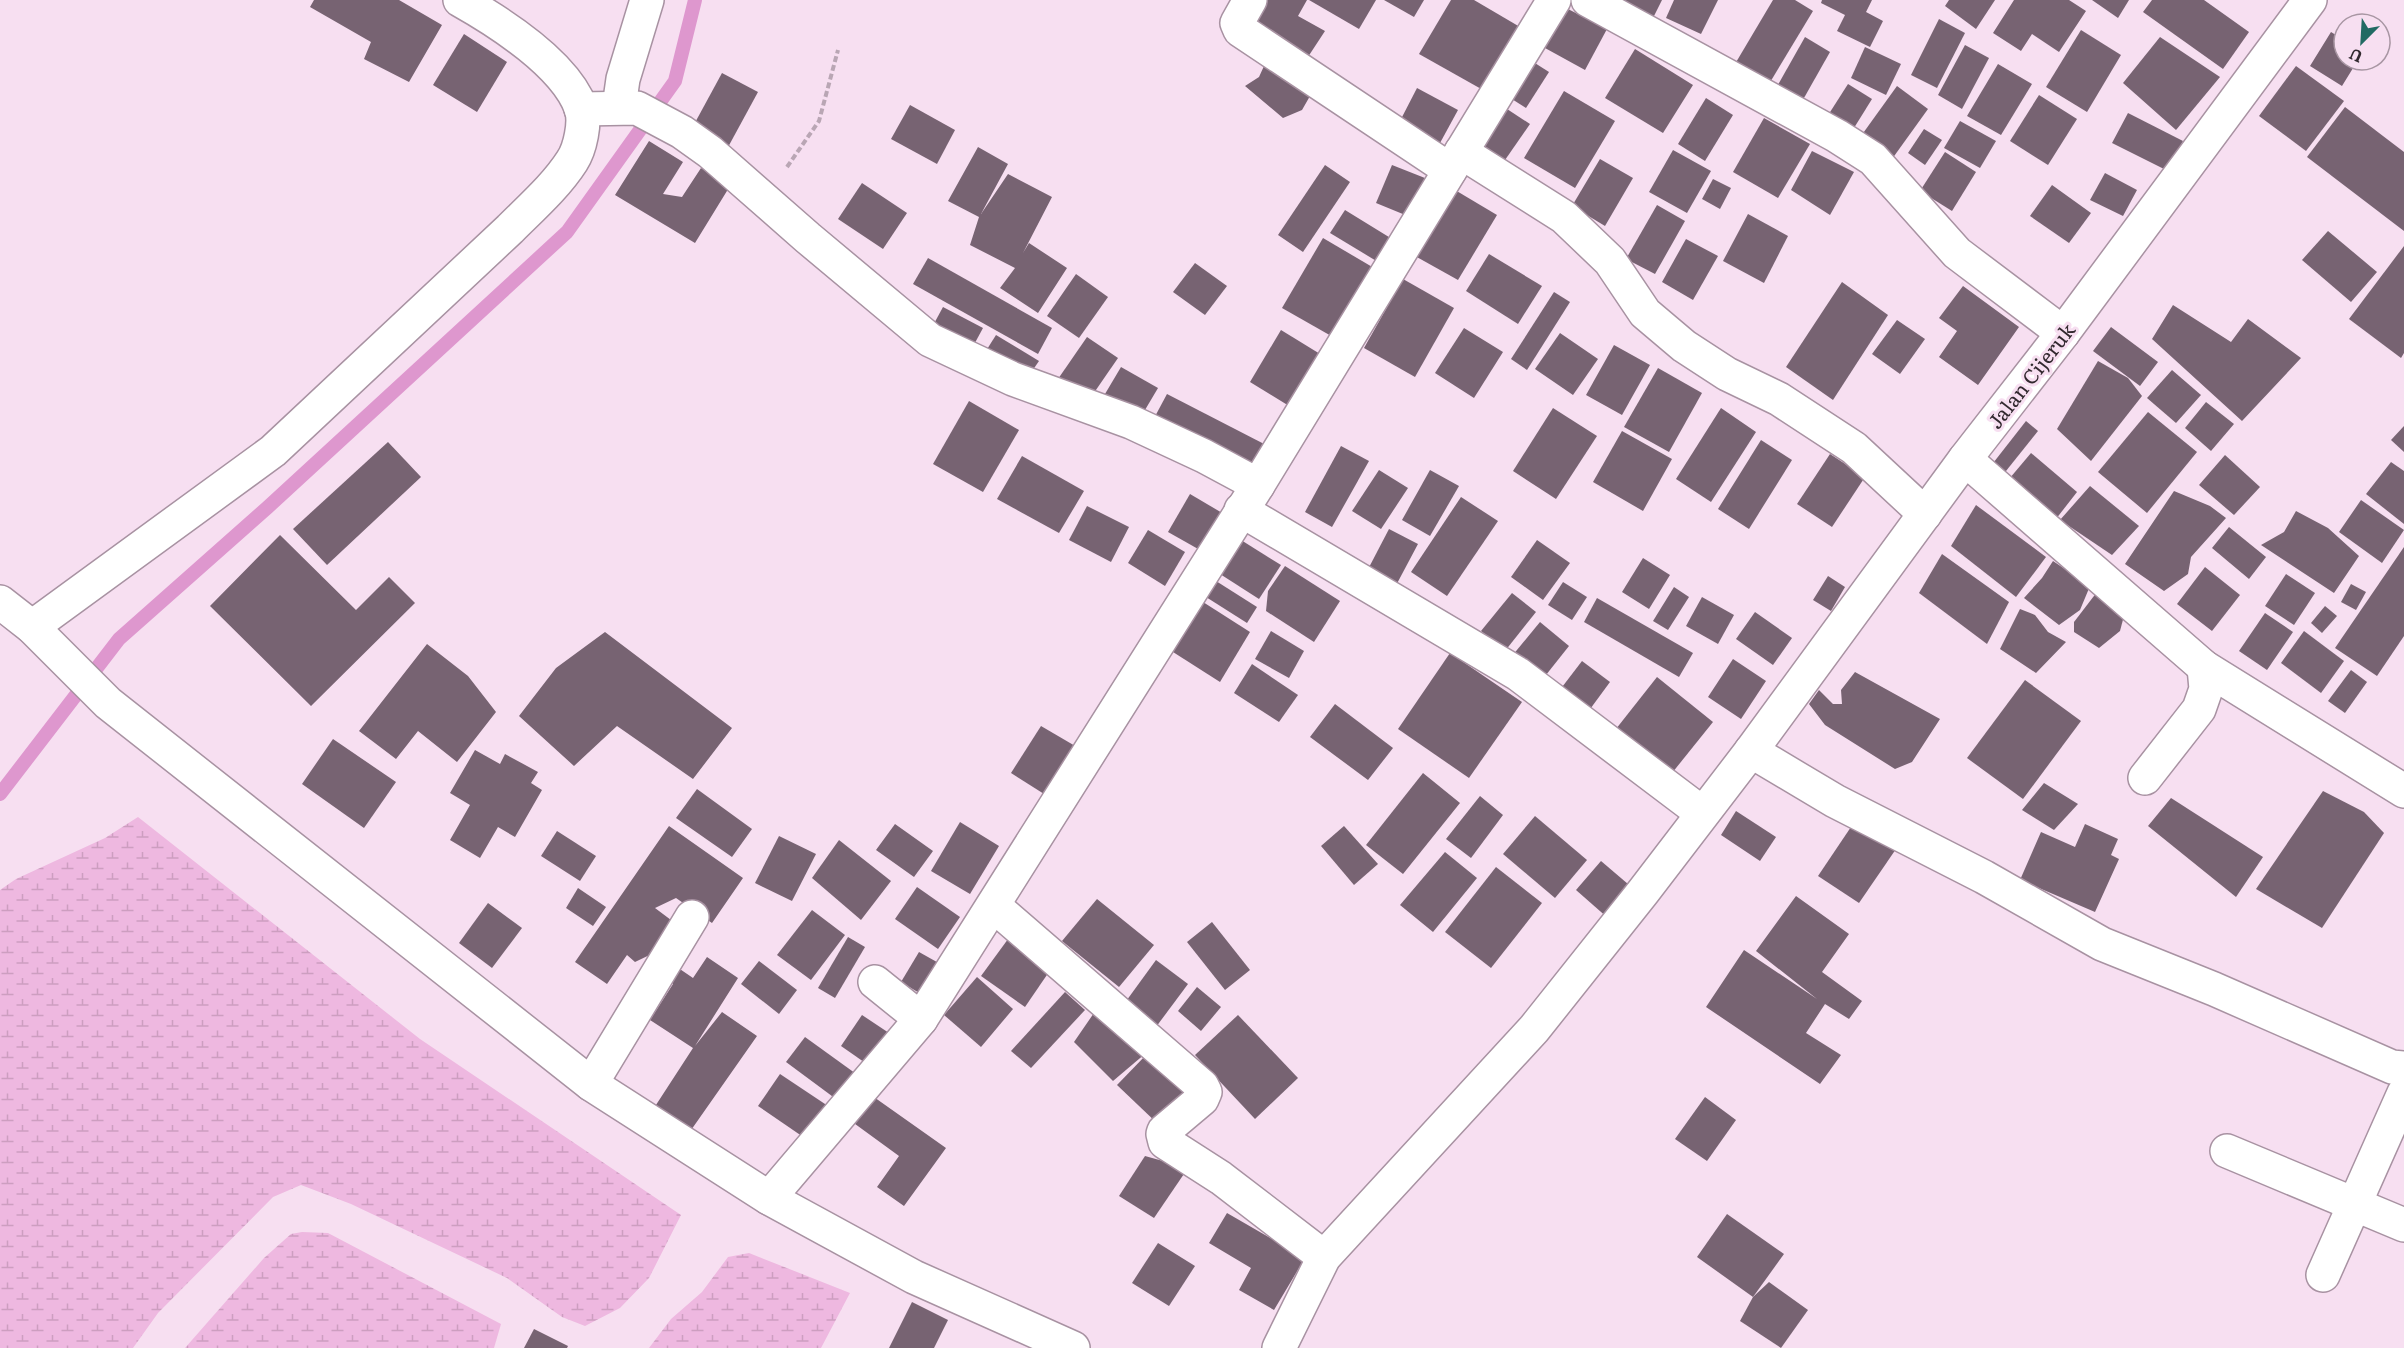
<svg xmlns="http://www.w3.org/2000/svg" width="2404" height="1348" font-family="Literata,serif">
<defs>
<pattern id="wetland-marsh" width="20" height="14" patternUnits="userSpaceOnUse" patternTransform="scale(1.5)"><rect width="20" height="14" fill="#eeb8e0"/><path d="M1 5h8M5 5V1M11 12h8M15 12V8" fill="none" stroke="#cd9ec0"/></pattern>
</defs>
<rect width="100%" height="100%" fill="#f7dff1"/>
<!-- wetland -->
<g fill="url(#wetland-marsh)">
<path d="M138 817 420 1039 681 1215 649 1278 620 1308 585 1326 562 1317 507 1278 351 1204 301 1185 273 1197 158 1313 133 1348H0V890L16 879 105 838Z"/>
<path d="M302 1232 328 1233 501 1324 494 1348H185L264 1258 291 1234Z"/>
<path d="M749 1253 850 1293 821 1348H649L671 1319 702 1292 728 1257Z"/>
</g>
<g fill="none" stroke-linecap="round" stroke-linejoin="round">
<!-- stream -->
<path stroke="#de97ce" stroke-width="14" d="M0 794 119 639 268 507 567 232 675 81 695 0"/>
</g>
<!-- building -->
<g fill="#776372">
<path d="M314 0H399L442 25 409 82 364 59 371 42 310 7Z"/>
<path d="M1257 0H1307L1298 16 1325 31 1304 63 1239 24Z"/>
<path d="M1309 0H1376L1359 29Z"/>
<path d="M1384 0H1424L1414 17Z"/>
<path d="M1451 0H1474L1520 27 1483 90 1419 54Z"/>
<path d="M1625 0H1662L1653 18 1623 4Z"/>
<path d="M1674 0H1718L1701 34 1666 18Z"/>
<path d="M1773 0H1795L1813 11 1766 89 1732 69Z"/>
<path d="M1822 0H1872L1866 12 1883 21 1870 47 1837 31 1845 15 1821 3Z"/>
<path d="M1949 0H1995L1976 29 1945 6Z"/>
<path d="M2014 0H2069L2086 11 2059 52 2032 34 2021 51 1993 33Z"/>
<path d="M2092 0H2129L2118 18Z"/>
<path d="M2152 0H2204L2249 32 2223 69 2143 12Z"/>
<path d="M1566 8 1607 29 1585 70 1545 48Z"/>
<path d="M1939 19 1965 33 1937 88 1911 75Z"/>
<path d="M2081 30 2121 55 2087 112 2046 87Z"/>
<path d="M2331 32 2344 40V60H2358L2342 86 2310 66Z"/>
<path d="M464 34 507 62 477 112 433 85Z"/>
<path d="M1805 37 1830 52 1800 105 1775 90Z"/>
<path d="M2160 37 2220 77 2176 130 2123 83Z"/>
<path d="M1965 45 1989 58 1962 109 1938 95Z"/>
<path d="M1865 47 1901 64 1886 95 1851 78Z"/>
<path d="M1635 49 1693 85 1663 133 1605 98Z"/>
<path d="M1269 55 1314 89 1302 110 1283 118 1245 86 1259 77Z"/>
<path d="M1527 58 1549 72 1526 108 1504 94Z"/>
<path d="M1998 64 2032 84 2001 135 1967 116Z"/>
<path d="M2296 66 2344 101 2306 151 2259 116Z"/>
<path d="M722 73 758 92 727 149 691 130Z"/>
<path d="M1848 84 1872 99 1849 136 1825 120Z"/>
<path d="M1897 86 1928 109 1892 159 1861 136Z"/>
<path d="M1417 88 1458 110 1440 143 1400 121Z"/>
<path d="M1564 91 1615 121 1575 188 1524 158Z"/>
<path d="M2039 95 2077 119 2048 165 2010 141Z"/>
<path d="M1706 98 1733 115 1705 161 1678 144Z"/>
<path d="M910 105 955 130 937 164 891 139Z"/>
<path d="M1504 107 1530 124 1505 160 1480 143Z"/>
<path d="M2345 107 2404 152V231L2307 157Z"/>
<path d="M2128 113 2183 141 2168 171 2112 143Z"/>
<path d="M1764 118 1810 144 1778 198 1733 172Z"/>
<path d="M1960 121 1996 141 1980 168 1944 148Z"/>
<path d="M1924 129 1942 140 1925 165 1908 153Z"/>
<path d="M649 141 683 162 663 194 682 197 701 168 730 186 695 243 615 195Z"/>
<path d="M978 147 1008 164 981 214 1008 174 1052 197 1023 253 1029 243 1067 268 1038 313 1000 288 1015 268 970 245 979 217 948 201Z"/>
<path d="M1673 150 1711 171 1687 213 1649 192Z"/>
<path d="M1812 151 1854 172 1830 215 1791 190Z"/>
<path d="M1945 152 1976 172 1952 211 1920 191Z"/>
<path d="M1600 159 1633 178 1605 226 1572 206Z"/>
<path d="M1325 165 1350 182 1303 252 1278 235Z"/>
<path d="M1392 165 1430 180 1415 219 1376 203Z"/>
<path d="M2105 173 2137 190 2123 216 2090 200Z"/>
<path d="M1713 179 1731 188 1720 209 1702 199Z"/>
<path d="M862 183 907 213 883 249 838 219Z"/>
<path d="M2052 185 2091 213 2069 243 2030 216Z"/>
<path d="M1455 190 1497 215 1458 280 1415 256Z"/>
<path d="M1657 205 1685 221 1655 274 1626 259Z"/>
<path d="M1345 210 1397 242 1383 265 1330 233Z"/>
<path d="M1748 214 1788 236 1764 283 1723 261Z"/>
<path d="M2328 231 2377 272 2351 302 2302 260Z"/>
<path d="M1323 238 1374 268 1333 337 1282 308Z"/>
<path d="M1686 239 1718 256 1693 300 1662 282Z"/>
<path d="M2404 246V353L2401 358 2349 319Z"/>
<path d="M1489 254 1542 286 1518 324 1466 291Z"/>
<path d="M928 258 1052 328 1038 354 913 284Z"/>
<path d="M1195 263 1227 286 1205 315 1173 292Z"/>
<path d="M1076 274 1108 297 1079 338 1047 316Z"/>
<path d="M1403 279 1454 308 1415 377 1364 348Z"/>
<path d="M1842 282 1888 315 1833 400 1786 367Z"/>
<path d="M1963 286 2019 327 1978 385 1939 357 1957 331 1939 318Z"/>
<path d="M1554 292 1570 302 1527 370 1511 359Z"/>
<path d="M2173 305 2231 342 2248 319 2301 358 2242 421 2152 339Z"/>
<path d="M943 307 983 328 970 352 930 331Z"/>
<path d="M1897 320 1925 339 1900 374 1872 354Z"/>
<path d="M2111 327 2158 362 2140 386 2093 351Z"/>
<path d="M1464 328 1503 352 1474 398 1435 373Z"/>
<path d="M1281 330 1325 357 1294 409 1250 382Z"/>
<path d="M1560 333 1598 359 1573 395 1535 369Z"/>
<path d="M996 335 1039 361 1026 380 984 354Z"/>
<path d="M1087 337 1118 358 1089 400 1058 379Z"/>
<path d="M1614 345 1650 365 1622 415 1586 395Z"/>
<path d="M2098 361 2128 378 2142 396 2091 461 2057 429Z"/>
<path d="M1121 367 1158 388 1139 420 1102 399Z"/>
<path d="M1658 368 1702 393 1669 452 1624 427Z"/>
<path d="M2172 370 2201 395 2176 423 2147 398Z"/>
<path d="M1167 394 1268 446 1253 474 1152 422Z"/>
<path d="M969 401 1019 430 983 492 933 464Z"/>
<path d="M2206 402 2234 424 2211 451 2185 428Z"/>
<path d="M1553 408 1597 436 1556 499 1513 471Z"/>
<path d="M1721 408 1756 432 1711 502 1676 479Z"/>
<path d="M2148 412 2197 452 2147 513 2098 472Z"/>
<path d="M2026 421 2038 431 2002 476 1990 467Z"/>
<path d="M2404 426V452L2391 440Z"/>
<path d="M1622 431 1672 459 1643 511 1593 482Z"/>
<path d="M1761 440 1792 460 1749 529 1718 509Z"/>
<path d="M388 442 421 477 327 565 293 529Z"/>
<path d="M1341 446 1369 461 1332 527 1305 512Z"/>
<path d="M2031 453 2077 492 2052 524 2004 485Z"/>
<path d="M1830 454 1865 477 1832 527 1797 504Z"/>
<path d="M2225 455 2260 487 2234 515 2199 485Z"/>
<path d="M1022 456 1084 491 1059 533 997 499Z"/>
<path d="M2391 462 2404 471V524L2366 494Z"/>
<path d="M1379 470 1408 488 1381 529 1352 511Z"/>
<path d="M1430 470 1459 486 1430 536 1402 520Z"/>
<path d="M2090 486 2139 526 2112 555 2060 520Z"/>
<path d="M2174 491 2210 506 2226 518 2191 557 2188 574 2164 591 2125 564Z"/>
<path d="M1190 494 1229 517 1207 554 1168 532Z"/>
<path d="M1461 497 1498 521 1447 596 1411 572Z"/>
<path d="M2361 500 2404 530 2382 563 2339 532Z"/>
<path d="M1976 505 2046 557 2016 597 1951 546Z"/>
<path d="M1087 506 1129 527 1111 562 1069 540Z"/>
<path d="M2296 511 2328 528 2359 556 2334 593 2261 545 2284 532Z"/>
<path d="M2229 527 2266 557 2249 579 2212 548Z"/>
<path d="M1389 529 1418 544 1393 591 1365 575Z"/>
<path d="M1148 530 1185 552 1165 586 1128 563Z"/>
<path d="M280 535 356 610 389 577 415 603 311 706 210 606Z"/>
<path d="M1241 540 1281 565 1259 599 1220 574Z"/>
<path d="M1537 540 1570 563 1543 600 1511 577Z"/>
<path d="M2404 547V636L2377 676 2335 648Z"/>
<path d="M1942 554 2009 602 1987 644 1919 593Z"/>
<path d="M1643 558 1670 575 1649 609 1622 592Z"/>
<path d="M2053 561 2090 586 2080 610 2059 625 2024 598 2042 578Z"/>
<path d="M1285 566 1340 601 1314 642 1266 611 1268 591Z"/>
<path d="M2205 567 2240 595 2212 631 2177 604Z"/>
<path d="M2286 574 2315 593 2294 625 2265 606Z"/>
<path d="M1828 576 1845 587 1831 611 1813 600Z"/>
<path d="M1216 581 1257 607 1247 623 1206 597Z"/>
<path d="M1563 582 1587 597 1572 620 1548 605Z"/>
<path d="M2351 584 2366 592 2356 610 2341 602Z"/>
<path d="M1674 587 1689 597 1668 630 1653 621Z"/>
<path d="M2097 592 2125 612 2120 631 2099 648 2074 632V622Z"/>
<path d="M1512 593 1536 612 1505 651 1481 631Z"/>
<path d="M1702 597 1734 615 1718 644 1686 626Z"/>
<path d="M1597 598 1693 653 1679 677 1584 622Z"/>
<path d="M1203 602 1250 632 1220 682 1173 652Z"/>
<path d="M2325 606 2337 616 2322 633 2311 623Z"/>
<path d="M2020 609 2035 615 2048 632 2066 642 2036 673 2000 649Z"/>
<path d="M1755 612 1792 638 1773 665 1736 639Z"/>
<path d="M2265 613 2293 632 2267 670 2239 651Z"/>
<path d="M1540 622 1569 646 1542 680 1512 656Z"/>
<path d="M1271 631 1304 651 1289 678 1255 659Z"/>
<path d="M2304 631 2344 661 2321 693 2281 663Z"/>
<path d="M605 632 732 728 693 779 617 726 574 766 519 716 556 668Z"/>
<path d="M427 644 468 676 496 712 457 762 418 731 396 759 359 731Z"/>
<path d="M1450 653 1522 702 1469 778 1398 729Z"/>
<path d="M1733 659 1766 681 1741 719 1708 697Z"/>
<path d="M1582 661 1610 682 1585 716 1556 695Z"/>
<path d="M1252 664 1298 695 1279 722 1234 693Z"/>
<path d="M2351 670 2367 682 2345 713 2328 701Z"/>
<path d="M1855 672 1940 719 1912 762 1895 769 1825 725 1809 704 1819 690 1833 704H1842L1841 690Z"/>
<path d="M1657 677 1713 722 1668 778 1612 734Z"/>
<path d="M2025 680 2081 721 2023 799 1967 758Z"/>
<path d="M1335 704 1393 748 1368 780 1310 737Z"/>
<path d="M1041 726 1082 750 1052 799 1011 773Z"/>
<path d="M333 739 396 782 364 828 302 784Z"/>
<path d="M475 750 500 764 505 754 538 772 531 783 542 790 515 837 498 827 480 858 450 840 470 805 450 793Z"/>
<path d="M1423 773 1460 803 1403 874 1366 845Z"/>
<path d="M2044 783 2078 804 2054 830 2022 810Z"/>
<path d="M697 789 752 829 732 857 676 818Z"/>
<path d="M2323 791 2364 812 2384 833 2322 928 2256 889Z"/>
<path d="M1480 796 1503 815 1471 858 1446 839Z"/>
<path d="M2171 798 2263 857 2236 897 2148 826Z"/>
<path d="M1736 811 1776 837 1760 861 1721 835Z"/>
<path d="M1535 816 1587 860 1555 898 1503 854Z"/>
<path d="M1855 821 1896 849 1859 903 1818 876Z"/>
<path d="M960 822 999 846 970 894 931 871Z"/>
<path d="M895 824 933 851 914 877 876 850Z"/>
<path d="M2085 824 2118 839 2111 855 2119 859 2095 912 2020 880 2041 832 2075 847Z"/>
<path d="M669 826 743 878 712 923 676 898 655 908 679 926 660 950 635 962 627 955 607 984 575 962Z"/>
<path d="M1344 826 1378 864 1354 885 1321 846Z"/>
<path d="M557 831 596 856 580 881 541 856Z"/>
<path d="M779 836 816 854 792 901 755 883Z"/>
<path d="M839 840 891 881 861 920 812 878Z"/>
<path d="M1445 852 1477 878 1433 932 1400 905Z"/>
<path d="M1601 861 1635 890 1609 919 1576 890Z"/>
<path d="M1496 867 1542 903 1491 968 1445 932Z"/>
<path d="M917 887 960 917 938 949 895 919Z"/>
<path d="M578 888 606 907 593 926 566 908Z"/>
<path d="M1796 896 1849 934 1822 972 1862 1001 1849 1019 1825 1004 1806 1033 1841 1055 1820 1084 1706 1007 1744 950 1817 999 1756 951Z"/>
<path d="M1097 899 1154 945 1119 987 1062 941Z"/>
<path d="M488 903 522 928 492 968 459 943Z"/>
<path d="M812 910 845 935 811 980 777 955Z"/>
<path d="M1212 922 1250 970 1225 990 1187 942Z"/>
<path d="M1011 935 1053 966 1025 1007 981 976Z"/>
<path d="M848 937 865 947 835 998 818 988Z"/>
<path d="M919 952 944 966 926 997 901 982Z"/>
<path d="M707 957 738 978 695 1046 722 1012 757 1036 689 1133 654 1108 693 1048 650 1020 673 984 664 974 671 963 693 978Z"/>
<path d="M1156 960 1188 984 1156 1027 1124 1004Z"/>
<path d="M759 961 797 990 779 1014 741 984Z"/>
<path d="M977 977 1013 1009 981 1047 944 1015Z"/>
<path d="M1197 987 1221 1007 1201 1031 1178 1011Z"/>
<path d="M1065 992 1085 1010 1031 1068 1011 1051Z"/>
<path d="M1096 1010 1146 1053 1113 1081 1074 1042Z"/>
<path d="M862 1015 895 1037 874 1069 841 1046Z"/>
<path d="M1238 1015 1298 1078 1255 1119 1195 1055Z"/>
<path d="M805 1037 859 1076 840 1102 786 1062Z"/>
<path d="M1147 1054 1189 1094 1159 1125 1117 1085Z"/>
<path d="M780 1074 834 1110 812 1143 758 1106Z"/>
<path d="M871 1095 946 1148 904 1206 877 1187 899 1156 851 1121Z"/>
<path d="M1705 1097 1736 1120 1707 1161 1675 1139Z"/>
<path d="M1145 1156 1188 1168 1154 1218 1119 1196Z"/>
<path d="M1227 1213 1305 1258 1274 1310 1239 1290 1251 1268 1209 1243Z"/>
<path d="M1727 1214 1784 1254 1753 1297 1697 1257Z"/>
<path d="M1158 1243 1195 1266 1169 1306 1132 1283Z"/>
<path d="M1769 1282 1808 1310 1781 1348 1740 1321 1753 1297Z"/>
<path d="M912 1302 948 1320 934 1348H889Z"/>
<path d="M534 1329 568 1346 567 1348H524Z"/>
</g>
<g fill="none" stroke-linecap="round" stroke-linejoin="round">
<!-- minor casing -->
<g stroke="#a892a2" stroke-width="36">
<g id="minor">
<path d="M1250 0 1237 23 1240 30 1450 170"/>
<path d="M1588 0 1837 136 1873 159 1957 253 2063 333"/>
<path d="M619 107 623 79 647 0"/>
<path d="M581 109 637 108 682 132 710 152 808 238 930 340 1013 379 1131 422 1204 456 1258 485"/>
<path d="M1461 152 1564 217 1610 261 1645 313 1684 346 1727 374 1779 399 1854 448 1925 514"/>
<path d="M1965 459 2204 667 2404 791"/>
<path d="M1241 510 1518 674 1702 813"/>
<path d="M0 602 32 627 108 703 591 1084 769 1198 914 1277 1073 1348"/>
<path d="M32 627 273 451 510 229C531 208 556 186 572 161 580 149 586 122 581 108 565 64 499 22 460 0"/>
<path d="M1751 751 1835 801 1984 877 2102 944 2214 989 2392 1067 2404 1068"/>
<path d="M2145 778 2199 709 2206 689 2204 667"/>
<path d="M994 906 1202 1086 1205 1092 1202 1099 1164 1131 1163 1134 1165 1142 1221 1178 1324 1257"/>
<path d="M875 982 921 1019"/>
<path d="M591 1084 692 917"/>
<path d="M2227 1151 2404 1225"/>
<path d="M769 1198 921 1019 1258 485 1554 0"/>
<path d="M2323 1275 2404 1093"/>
<path d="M1279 1348 1324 1257 1534 1029 1643 892 1751 751 1965 459 2063 333 2310 0"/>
</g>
</g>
<!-- path -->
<path stroke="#b9a6b4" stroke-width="4" stroke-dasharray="6 3" stroke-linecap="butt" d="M787 167 819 121 838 50"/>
<!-- minor -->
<use href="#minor" stroke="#fff" stroke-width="33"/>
</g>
<g text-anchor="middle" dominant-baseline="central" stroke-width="6" stroke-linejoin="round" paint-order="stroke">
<!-- street labels -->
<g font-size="20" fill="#32292f" stroke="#f7dff1">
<text transform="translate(2030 375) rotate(-52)">Jalan Cijeruk</text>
</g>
</g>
<!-- north arrow -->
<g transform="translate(2362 42) rotate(204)"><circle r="28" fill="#f7dff1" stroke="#a896a3" stroke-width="1.5"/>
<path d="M0-4.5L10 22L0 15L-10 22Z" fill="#216a63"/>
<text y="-9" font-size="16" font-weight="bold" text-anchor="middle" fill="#32292f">U</text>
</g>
</svg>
